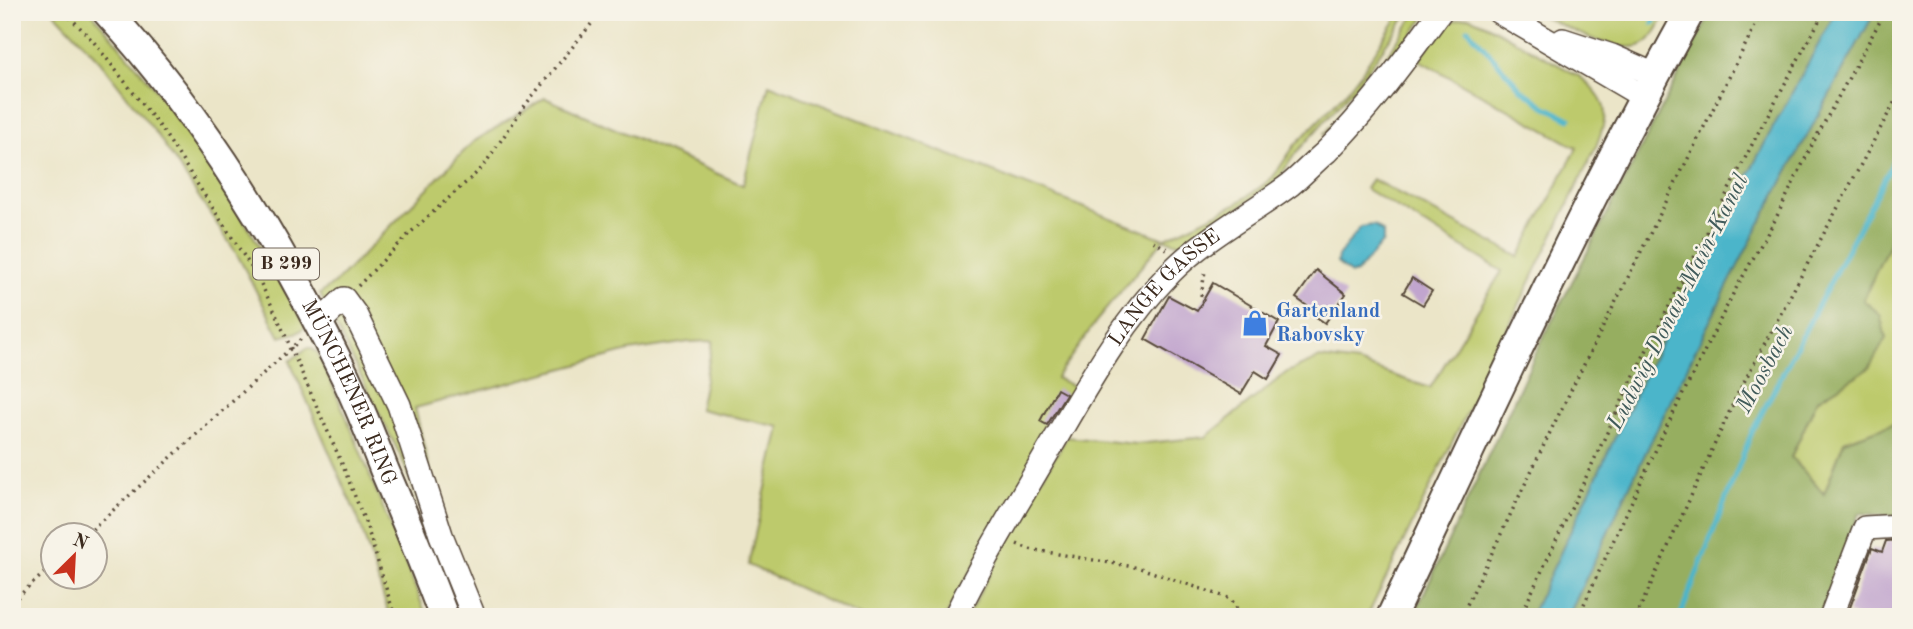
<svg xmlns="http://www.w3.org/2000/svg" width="1913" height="629" font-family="'Old Standard TT',serif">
<rect width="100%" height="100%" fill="#f7f3e8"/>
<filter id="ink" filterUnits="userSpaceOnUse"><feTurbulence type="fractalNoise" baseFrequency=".0143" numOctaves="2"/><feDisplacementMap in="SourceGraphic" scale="14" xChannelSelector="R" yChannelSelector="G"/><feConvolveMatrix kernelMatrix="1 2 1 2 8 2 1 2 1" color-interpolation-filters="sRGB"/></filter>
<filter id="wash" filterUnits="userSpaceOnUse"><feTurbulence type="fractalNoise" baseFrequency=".00686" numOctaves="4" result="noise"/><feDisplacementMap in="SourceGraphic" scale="28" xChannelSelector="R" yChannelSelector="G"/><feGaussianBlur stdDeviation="1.57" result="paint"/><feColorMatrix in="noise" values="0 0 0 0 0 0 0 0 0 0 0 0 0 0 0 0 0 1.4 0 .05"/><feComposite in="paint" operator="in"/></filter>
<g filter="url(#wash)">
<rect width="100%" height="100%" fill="#ebe5c8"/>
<!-- green -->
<g fill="#bdca6c" stroke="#7c7a45" stroke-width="2">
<path d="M54 12H91C116 42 143 71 166 103 218 174 262 249 306 326L299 332 280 337 237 254 159 137 99 60Z"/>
<path d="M1401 12H1409L1356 86 1295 154 1277 181 1224 218 1181 244 1164 239 1097 320 1056 378 1077 388 945 617H862L748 565 780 427 699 409 713 341 689 342 629 351 415 408 463 617 402 459 320 294 337 281 473 142 545 98 743 185 769 84 1164 239 1236 204 1262 186 1273 177 1295 145 1346 92 1363 70Z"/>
<path d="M1417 12H1428L1401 51 1332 131 1323 135 1376 71Z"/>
<path d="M1534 12H1587L1601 18 1614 15 1615 12H1666C1661 23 1652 43 1639 46 1612 53 1559 24 1534 12Z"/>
<path d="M1469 17 1485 24 1579 76C1611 101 1609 114 1595 149L1367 617H967L1035 490 1067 437 1136 444 1206 437 1287 372 1320 358 1358 363 1430 388 1502 271 1366 189 1372 179 1519 257 1577 148 1419 60C1433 40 1442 19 1469 17Z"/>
<path d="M1901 217V421L1844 441 1824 494 1791 457 1817 400 1869 368 1863 300Z"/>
<path d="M307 348H311L318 353 346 416 427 617H390L359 521 290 361Z"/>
</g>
<!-- forest -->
<g fill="#96ae60" stroke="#686c3f" stroke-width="2">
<path d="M1711 12H1836L1769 135 1644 376 1530 617H1413L1540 344Z"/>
<path d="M1875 12H1901V217L1863 300 1880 314 1886 338 1869 368 1817 400 1791 457 1824 494 1844 441 1901 421V517L1859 513 1822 617H1770L1744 608 1739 617H1568C1614 518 1661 419 1710 321 1762 216 1819 114 1875 12Z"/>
</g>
<!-- water -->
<g fill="#4cb5ca" stroke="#447074" stroke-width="2">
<path d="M1836 12H1875C1819 114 1762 216 1710 321 1661 419 1614 518 1568 617H1530L1644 376 1769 135Z"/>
<path d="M1374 225 1383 232V242L1356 273 1351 274 1337 263 1338 256 1361 227Z"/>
</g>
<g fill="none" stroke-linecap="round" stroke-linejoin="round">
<!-- stream -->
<g stroke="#4cb5ca" stroke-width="5">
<path d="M1653 23 1659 12"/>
<path d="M1468 29 1521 89 1546 107 1570 119"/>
<path d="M1680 617 1752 432 1901 147"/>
</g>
</g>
<g id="blocks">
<!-- building -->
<g fill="#c1a5ce">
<path d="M1316 270 1346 294 1325 323 1312 314 1314 311 1296 298Z"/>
<path d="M1412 278 1432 291 1423 305 1403 293Z"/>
<path d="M1213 283 1279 322 1266 346 1282 355 1268 379 1255 371 1241 394 1145 339 1169 296 1197 311Z"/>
<path d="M1057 389 1066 394 1047 425 1040 421Z"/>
<path d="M1901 540V617H1859L1848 613 1872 548 1882 552 1886 541Z"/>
</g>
</g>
</g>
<g filter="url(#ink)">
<use href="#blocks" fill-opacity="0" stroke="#554638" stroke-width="2"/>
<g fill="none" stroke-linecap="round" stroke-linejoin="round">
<!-- minor casing -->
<g stroke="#554638" stroke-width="26">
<g id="minor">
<path d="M1499 12 1644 97"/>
<path d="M1563 40 1612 56 1655 75"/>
<path d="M318 324 344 299 355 314 399 405 441 535 474 617"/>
<path id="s1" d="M955 617C982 561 1015 508 1046 455 1084 391 1119 325 1171 272 1207 236 1251 214 1291 184 1303 174 1314 162 1326 152 1369 109 1404 61 1440 12"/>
<path d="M1831 617 1865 528 1901 526"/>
</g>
</g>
<!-- major casing -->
<g stroke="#554638" stroke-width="32">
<g id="major">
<path id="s2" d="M107 12C206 120 281 245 345 376 359 406 372 438 384 469 405 518 425 567 444 617"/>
<path d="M1391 617C1487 414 1581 209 1690 12"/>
</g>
</g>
<!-- path -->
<g stroke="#554638" stroke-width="3.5" stroke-dasharray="2 5" stroke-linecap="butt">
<path d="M65 12 93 41 161 128 257 276 274 310 343 466 367 527 395 617"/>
<path d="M1153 241 1167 249"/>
<path d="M358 286 410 233 482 168 526 104 601 12"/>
<path d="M1201 296 1205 271"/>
<path d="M87 534 301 339"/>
<path d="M1017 544 1029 549 1140 568 1231 599 1242 617"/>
<path d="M12 602 52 566"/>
<path d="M1461 617 1554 424 1762 12"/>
<path d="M1520 617 1638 367 1758 133 1824 12"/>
<path d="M1578 617 1664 432 1734 292 1775 220 1813 143 1885 12"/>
<path d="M1636 617 1737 395 1901 90"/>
</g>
<!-- minor -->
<use href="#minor" stroke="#fff" stroke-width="23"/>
<!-- major -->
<use href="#major" stroke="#fff" stroke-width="28"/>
</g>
</g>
<!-- icons -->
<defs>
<g id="shop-bare" transform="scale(2.1)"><path d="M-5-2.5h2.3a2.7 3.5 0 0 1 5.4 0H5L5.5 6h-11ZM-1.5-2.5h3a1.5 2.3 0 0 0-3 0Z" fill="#3f7fe0" stroke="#f7f3e8" stroke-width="2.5" paint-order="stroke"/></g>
</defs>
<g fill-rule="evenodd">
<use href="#shop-bare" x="1255" y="323"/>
</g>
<g text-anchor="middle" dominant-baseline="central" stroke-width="5" stroke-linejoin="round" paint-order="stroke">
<!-- shield labels -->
<rect fill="#f7f3e8" stroke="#73665b" stroke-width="2" x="253" y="248.5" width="66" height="31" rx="5"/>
<g font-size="19" font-weight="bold" fill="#3b2a1e">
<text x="286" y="264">B 299</text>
</g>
<!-- street labels -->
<g font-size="21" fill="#3b2a1e" stroke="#f7f3e8">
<text stroke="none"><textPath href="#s1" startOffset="392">LANGE GASSE</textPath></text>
<text stroke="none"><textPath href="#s2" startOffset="453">MÜNCHENER RING</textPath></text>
</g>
<!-- shop labels -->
<g font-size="21" font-weight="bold" fill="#366cbe" stroke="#f7f3e8" text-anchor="start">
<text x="1276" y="311">Gartenland<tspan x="1276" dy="24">Rabovsky</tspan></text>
</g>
<!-- water labels -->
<g font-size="23" font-style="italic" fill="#415b5a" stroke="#f7f3e8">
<text transform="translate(1678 302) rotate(-63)">Ludwig-Donau-Main-Kanal</text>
<text transform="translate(1765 369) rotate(-62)">Moosbach</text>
</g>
</g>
<!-- margin -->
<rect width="1913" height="629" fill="none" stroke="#f7f3e8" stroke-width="42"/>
<!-- north arrow -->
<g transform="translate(74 556) rotate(24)"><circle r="33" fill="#f7f3e8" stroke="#aca397" stroke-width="2"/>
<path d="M0-5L12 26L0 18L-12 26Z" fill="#c8321e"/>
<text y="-10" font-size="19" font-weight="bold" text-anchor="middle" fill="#3b2a1e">N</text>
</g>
</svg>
